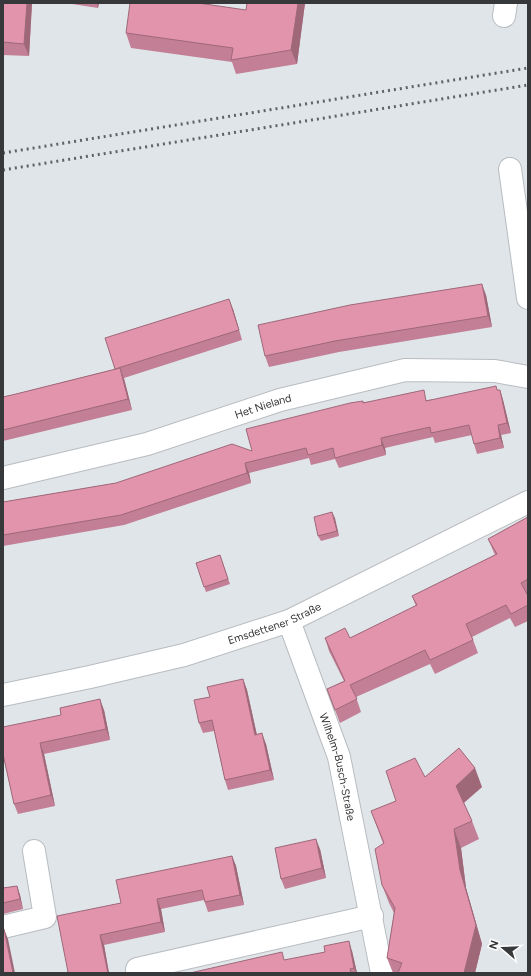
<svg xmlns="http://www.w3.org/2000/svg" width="531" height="976" font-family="Figtree,sans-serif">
<rect width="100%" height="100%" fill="#e0e5e9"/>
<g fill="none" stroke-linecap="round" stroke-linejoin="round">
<!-- minor casing -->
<g stroke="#b8bcc0" stroke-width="24">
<g id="minor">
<path d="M504 16 506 3"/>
<path d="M510 169 528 298"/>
<path id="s1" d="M3 478 147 444 280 400 405 370 495 371 528 377"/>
<path id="s2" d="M289 621 339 757 382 973"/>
<path id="s3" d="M3 695 90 677 184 655 289 621 528 502"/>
<path d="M3 927 45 917 34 851"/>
<path d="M137 973V969L372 916"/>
</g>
</g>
<!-- minor -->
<use href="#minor" stroke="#fff" stroke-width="22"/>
<!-- rail -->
<g stroke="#606265" stroke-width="3" stroke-dasharray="2 4" stroke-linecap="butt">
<path d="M3 153 528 68"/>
<path d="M3 170 528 85"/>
</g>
</g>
<!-- wall -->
<g fill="#c27f95">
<path d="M3 3H32L29 56 3 55Z"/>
<path d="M71 3H99L98 8 72 4Z"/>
<path d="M247 3H305L297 64 236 74 232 62 131 48 126 33 246 10Z"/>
<path d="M486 295 492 327 339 352 269 367 265 356Z"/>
<path d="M233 309 242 340 124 378 132 410 3 441V397L16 394 115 369Z"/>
<path d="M500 390 503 400 511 433 501 435 504 448 477 454 474 444 472 435 435 443 433 437 385 448 386 455 339 468 335 459 311 465 309 458 249 473 251 483 124 525 3 546V502L116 483 252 451 363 401V402L428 400Z"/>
<path d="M332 512 339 536 321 541 318 536Z"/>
<path d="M528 517V621L515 627 510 618 472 637 478 653 435 674 430 664 356 697 361 712 340 723 327 689 344 681 329 651 325 638H350L416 606 412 596 495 555 488 539Z"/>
<path d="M220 555 230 584 206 592 196 563Z"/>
<path d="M243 679 247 690 257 735 266 744 274 780 228 790 225 780 214 731 203 733 199 723 210 697Z"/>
<path d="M104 710 110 740 44 754 55 806 18 814 14 804 3 754Z"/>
<path d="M425 777 482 787 464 803 472 821 479 839 461 848 466 888 482 944 475 973H393L387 958 394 913 389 903 382 885 383 843 371 811 396 801Z"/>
<path d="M320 849 326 878 285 889 281 879Z"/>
<path d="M232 856 236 866 244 905 208 912 204 900 161 909 165 932 104 945 109 973H65L68 972 121 903Z"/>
<path d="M17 886 20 895 23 909 3 914V888Z"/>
<path d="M352 951 357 973H190L285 960Z"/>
</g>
<!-- shaded-wall -->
<g fill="#9e6879">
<path d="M27 3H32L29 56 24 44Z"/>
<path d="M97 3H99L98 8Z"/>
<path d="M298 3H305L297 64 291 50Z"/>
<path d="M482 284 486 295 492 327 488 316Z"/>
<path d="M229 299 233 309 242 340 239 330Z"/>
<path d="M120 368 124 379 132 410 128 399Z"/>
<path d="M500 390 503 400 511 433 507 423Z"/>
<path d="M498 425 501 435 504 448 500 438Z"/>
<path d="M381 438 385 448 386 455 382 445Z"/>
<path d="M245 463 249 473 251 483 247 473Z"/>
<path d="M332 512 335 518 339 536 337 531Z"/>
<path d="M243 679 247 690 259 745 255 735Z"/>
<path d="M100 699 104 710 110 740 106 729Z"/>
<path d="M262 733 266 744 274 780 270 770Z"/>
<path d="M40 743 44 754 55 806 51 795Z"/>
<path d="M475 768 482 787 462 804 456 786Z"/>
<path d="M454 829 461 848 466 888 482 944 475 973H464L460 870Z"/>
<path d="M316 839 320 849 326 878 322 868Z"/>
<path d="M232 856 236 866 244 905 240 895Z"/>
<path d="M17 886 20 895 23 909 20 899Z"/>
<path d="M157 899 161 909 165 932 161 922Z"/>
<path d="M4 929 8 939 15 973H13Z"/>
<path d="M100 935 104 945 109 973H108Z"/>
<path d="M349 941 352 951 357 973H356L354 968Z"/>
</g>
<!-- building -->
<g fill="#e294ad" stroke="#9e6879">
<path d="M3 3H27L24 44 3 42Z"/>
<path d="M130 3H198L246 10 247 3H298L291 50 231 60 233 48 126 33Z"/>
<path d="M482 284 488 316 335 341 265 356 258 325 350 305Z"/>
<path d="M229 299 239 330 115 369 105 338Z"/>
<path d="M120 368 128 399 3 430V397L16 394Z"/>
<path d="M496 386 497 390H500L507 423 498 425 500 438 474 444 469 425 431 433 430 427 381 438 382 445 335 458 333 448 308 455 306 448 245 463 247 473 121 515 3 535V502L116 483 232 444 252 451 246 429 350 403 363 401V403L424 390 426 401Z"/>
<path d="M332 512 337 531 318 536 314 517Z"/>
<path d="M528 517V579L521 583 528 596V605L511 614 506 605 466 624 473 640 430 660 425 650 350 685 357 699 335 710 327 689 345 681 325 638 345 628 350 638 417 605 412 596 497 554 488 539Z"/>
<path d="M220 555 228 579 204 587 196 563Z"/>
<path d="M243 679 255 735 262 733 270 770 225 780 212 720 199 723 194 700 210 697 207 687Z"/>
<path d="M100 699 106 729 40 743 51 795 14 804 3 754V727L61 715 60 708Z"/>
<path d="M459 748 475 768 456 786 472 821 454 829 460 870 476 925 464 973H398L402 963 387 958 395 908 382 885 375 849 384 843 371 811 396 801 386 771 415 758 425 777Z"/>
<path d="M316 839 322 868 281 879 275 848Z"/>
<path d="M232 856 240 895 205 902 202 890 157 899 161 922 100 935 108 973H65L68 972 57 916 121 903 116 880Z"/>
<path d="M17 886 20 899 3 903V888Z"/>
<path d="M3 929H4L13 973H3Z"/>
<path d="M349 941 354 968 350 969 351 973H190L282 952 284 960 325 952 324 946Z"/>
</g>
<g text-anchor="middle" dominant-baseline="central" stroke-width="3" stroke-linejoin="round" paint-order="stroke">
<!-- street labels -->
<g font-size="11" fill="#37383a" stroke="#fff">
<text stroke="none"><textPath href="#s1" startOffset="270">Het Nieland</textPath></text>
<text stroke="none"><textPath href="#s3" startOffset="281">Emsdettener Straße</textPath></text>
<text stroke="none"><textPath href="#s2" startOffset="154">Wilhelm-Busch-Straße</textPath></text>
</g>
</g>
<!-- border -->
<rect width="531" height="976" fill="none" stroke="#37383a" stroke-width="8"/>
<!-- north arrow -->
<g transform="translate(503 948) rotate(289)" stroke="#ffffff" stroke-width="3" paint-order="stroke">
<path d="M0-3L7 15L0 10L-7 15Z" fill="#37383a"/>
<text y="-6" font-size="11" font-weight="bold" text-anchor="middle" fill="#37383a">N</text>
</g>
</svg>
